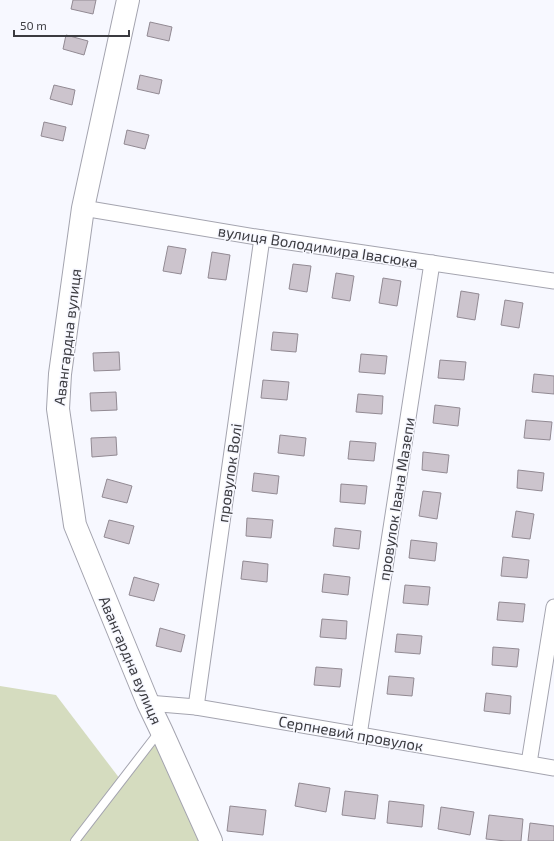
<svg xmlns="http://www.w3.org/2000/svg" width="554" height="841" font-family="'Exo 2',sans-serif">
<rect width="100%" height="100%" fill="#f7f8ff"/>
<!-- green -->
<g fill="#d5dcbf">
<path d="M0 686 56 695 120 779 71 841H0Z"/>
<path d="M155 745H159L205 841H79L150 748Z"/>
</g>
<!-- building -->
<g fill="#ccc4cd" stroke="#928a93">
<path d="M73 0H96L93 14 71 9Z"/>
<path d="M150 22 172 27 169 41 147 36Z"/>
<path d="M66 35 88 41 84 55 63 49Z"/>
<path d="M140 75 162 80 159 94 137 89Z"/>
<path d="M54 85 75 90 72 105 50 99Z"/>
<path d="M44 122 66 127 63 141 41 136Z"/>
<path d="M127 130 149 135 145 149 124 144Z"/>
<path d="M168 246 186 249 181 274 163 271Z"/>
<path d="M212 252 230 255 226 280 208 278Z"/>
<path d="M293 264 311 266 307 292 289 289Z"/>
<path d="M336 273 354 276 350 301 332 298Z"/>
<path d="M383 278 401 281 397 306 379 303Z"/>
<path d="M461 291 479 294 475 320 457 317Z"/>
<path d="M505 300 523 303 519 328 501 325Z"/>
<path d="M273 332 298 334 296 352 271 350Z"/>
<path d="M119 352 120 370 94 371 93 353Z"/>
<path d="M361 354 387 356 385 374 359 372Z"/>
<path d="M440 360 466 362 464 380 438 378Z"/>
<path d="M534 374 554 376V394L532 392Z"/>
<path d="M263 380 289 382 287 400 261 398Z"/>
<path d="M116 392 117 410 91 411 90 393Z"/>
<path d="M358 394 383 396 382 414 356 412Z"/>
<path d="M435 405 460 408 458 426 433 423Z"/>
<path d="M526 420 552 422 550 440 524 438Z"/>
<path d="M280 435 306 438 304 456 278 453Z"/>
<path d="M116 437 117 455 92 457 91 438Z"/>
<path d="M350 441 376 443 374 461 348 459Z"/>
<path d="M423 452 449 455 447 473 422 470Z"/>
<path d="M518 470 544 473 542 491 517 488Z"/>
<path d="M254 473 279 476 277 494 252 491Z"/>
<path d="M107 479 132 486 127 503 102 497Z"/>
<path d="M341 484 367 486 365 504 340 502Z"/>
<path d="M423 491 441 493 437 519 419 516Z"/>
<path d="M516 511 534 514 530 539 512 537Z"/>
<path d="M247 518 273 520 271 538 246 536Z"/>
<path d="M109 520 134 526 129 544 104 537Z"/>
<path d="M335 528 361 531 359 549 333 546Z"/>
<path d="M411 540 437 543 435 561 409 558Z"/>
<path d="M503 557 529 560 527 578 501 576Z"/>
<path d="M243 561 268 564 267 582 241 579Z"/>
<path d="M324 574 350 577 348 595 322 592Z"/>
<path d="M134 577 159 584 154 601 129 595Z"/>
<path d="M405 585 430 587 428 605 403 603Z"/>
<path d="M499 602 525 604 523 622 497 620Z"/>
<path d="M322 619 347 621 346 639 320 637Z"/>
<path d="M160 628 185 635 181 652 156 646Z"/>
<path d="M397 634 422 636 420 654 395 652Z"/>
<path d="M493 647 519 649 517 667 492 665Z"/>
<path d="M316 667 342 669 340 687 314 685Z"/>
<path d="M389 676 414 678 412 696 387 694Z"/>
<path d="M486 693 511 696 510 714 484 711Z"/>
<path d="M299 783 330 788 326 812 295 806Z"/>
<path d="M345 791 378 795 375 819 342 815Z"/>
<path d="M389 801 424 805 422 827 387 823Z"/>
<path d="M230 806 266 810 263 835 227 831Z"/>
<path d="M441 807 474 812 470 835 438 829Z"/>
<path d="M489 815 523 819 521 841H506L486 839Z"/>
<path d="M530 823 554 826V841H528Z"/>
</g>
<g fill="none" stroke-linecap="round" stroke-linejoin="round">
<!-- lane casing -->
<g stroke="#a4a4af" stroke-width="10">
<path id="lane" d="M75 841 159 732"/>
</g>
<!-- street casing -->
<g stroke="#a4a4af" stroke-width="17">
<g id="street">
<path d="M83 208 262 238 554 281"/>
<path d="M148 703 196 707 554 768"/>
<path d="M196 707 262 238"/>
<path d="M359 735 432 263"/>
<path d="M529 763 554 607"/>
</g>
</g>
<!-- secondary casing -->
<g stroke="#a4a4af" stroke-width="24">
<path id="secondary" d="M128 0 83 208 60 374 58 409 75 525 148 703 161 730 211 841"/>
</g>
<!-- lane -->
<use href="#lane" stroke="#fff" stroke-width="8"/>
<!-- street -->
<use href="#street" stroke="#fff" stroke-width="15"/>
<!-- secondary -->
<use href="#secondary" stroke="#fff" stroke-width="22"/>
</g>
<g text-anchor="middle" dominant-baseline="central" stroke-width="3" stroke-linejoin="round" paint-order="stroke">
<!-- street labels -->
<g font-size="15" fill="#3b3b40" stroke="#f7f8ff">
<text transform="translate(318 246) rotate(9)">вулиця Володимира Івасюка</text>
<text transform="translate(67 337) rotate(-83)">Авангардна вулиця</text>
<text transform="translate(229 473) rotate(-82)">провулок Волі</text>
<text transform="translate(396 499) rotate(-81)">провулок Івана Мазепи</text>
<text transform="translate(131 660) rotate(67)">Авангардна вулиця</text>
<text transform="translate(351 733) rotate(10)">Серпневий провулок</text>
</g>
</g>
<!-- scale -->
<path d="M14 30v6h115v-6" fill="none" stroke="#3b3b40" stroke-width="2"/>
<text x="20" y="30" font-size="12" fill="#3b3b40" stroke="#f7f8ff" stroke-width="3" paint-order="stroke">50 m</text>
</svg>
